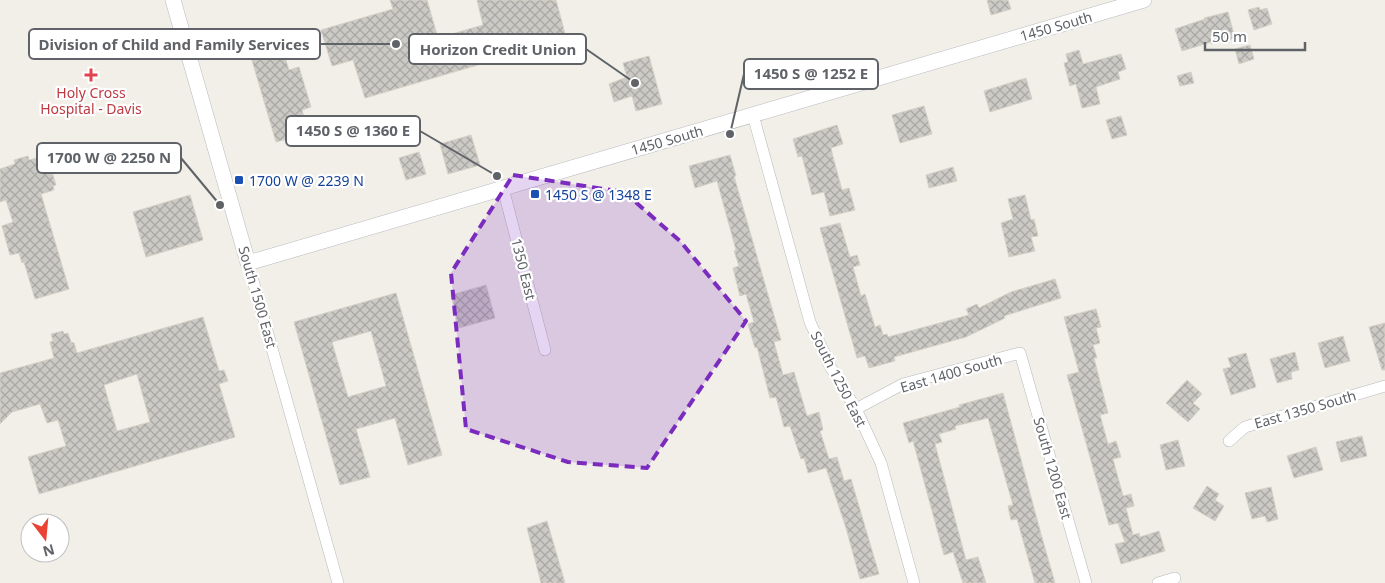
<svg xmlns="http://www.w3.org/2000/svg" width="1385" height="583" font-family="'Noto Sans',sans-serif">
<defs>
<pattern id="building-cross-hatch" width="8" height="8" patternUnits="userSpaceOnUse" patternTransform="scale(1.25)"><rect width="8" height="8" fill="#cccac5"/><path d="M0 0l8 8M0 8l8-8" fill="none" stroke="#a9a8a4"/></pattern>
</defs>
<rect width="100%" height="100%" fill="#f1efe8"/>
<!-- building -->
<g fill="url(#building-cross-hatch)" stroke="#d6d1c6" fill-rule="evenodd">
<path d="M390 0H427L438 38 483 25 477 0H556L567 41 488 62 365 98 353 60 332 66 321 30 393 9Z"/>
<path d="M987 0H1008L1011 9 991 15Z"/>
<path d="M1259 7 1260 10 1267 8 1272 24 1254 30 1248 10Z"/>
<path d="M1228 12 1235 38 1211 44V42L1182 51 1175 29 1205 19 1204 18Z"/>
<path d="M1250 45 1254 59 1239 64 1235 49Z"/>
<path d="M282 48 289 70 299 67 311 107 302 110 308 133 276 142 251 57Z"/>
<path d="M1079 50 1083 64 1121 54 1126 69 1118 72 1120 79 1096 87 1100 104 1082 108 1076 84 1070 86 1064 63 1068 62 1066 54Z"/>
<path d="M649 56 662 104 636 111 632 96 614 102 609 84 627 77 623 63Z"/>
<path d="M1191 72 1194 83 1180 86 1177 76Z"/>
<path d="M1026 78 1032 99 990 112 984 91Z"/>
<path d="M924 106 932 134 900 143 892 115Z"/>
<path d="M1121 116 1127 135 1112 139 1106 120Z"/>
<path d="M837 125 843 144 831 148 833 157 842 190 849 188 855 210 830 216 824 192 812 195 802 156 798 157 793 139Z"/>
<path d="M471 135 480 165 448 174 440 144Z"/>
<path d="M419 152 426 174 406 180 399 158Z"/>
<path d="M47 155 56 185 53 186 54 190 41 194 69 289 35 299 24 262 22 263 19 253 10 255 2 226 13 222 6 200 0 202V169L15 164 14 160 28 156 29 160Z"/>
<path d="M730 155 736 176H734L781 340 774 342 783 375 794 372 807 416 819 412 823 430 820 431 829 459 837 457 844 481 851 479 879 574 860 579 846 528 826 468 808 473 804 458 801 459 790 426 784 427 776 397 770 398 757 347 755 348 748 324 754 322 746 294 740 296 733 268 739 266 734 251 736 250 717 181 695 188 689 166Z"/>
<path d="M953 167 957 181 929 188 926 175Z"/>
<path d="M190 195 203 240 146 257 133 212Z"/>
<path d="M1025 195 1031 220 1034 219 1038 236 1031 237 1035 251 1009 257 1001 223 1013 219 1008 199Z"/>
<path d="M840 223 850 257 857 255 860 265 853 267 861 296 865 294 875 327 880 325 883 335 887 334 888 337 969 315 966 309 977 304 979 308 1011 292 1055 279 1061 298 1004 316 1005 318 966 337 894 357 895 361 869 368 865 356 857 358 820 228Z"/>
<path d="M486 285 495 318 459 328 451 295Z"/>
<path d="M396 293 442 455 408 465 395 418 356 429 370 477 340 485 294 322ZM371 331 386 386 348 397 332 342Z"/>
<path d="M1096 309 1101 327 1096 328 1100 343 1093 345 1097 358H1094L1108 413 1100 415 1108 444 1116 441 1121 457 1113 459 1123 496 1131 494 1134 506 1126 508 1133 535 1139 533 1140 537 1159 531 1165 551 1121 564 1115 544 1125 542 1118 523 1109 525 1067 375 1079 372 1064 317Z"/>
<path d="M203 317 219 371 224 370 228 381 219 384 235 437 39 494 28 457 66 446 58 420 47 423 40 404 12 412 0 424V373L54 358 50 342 53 341 51 334 63 331 64 334 68 333 71 342 74 343 77 353ZM137 374 150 422 117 431 104 385Z"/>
<path d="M1385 323V370H1382L1369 327Z"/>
<path d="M1343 336 1350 361 1325 368 1318 343Z"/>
<path d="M1295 352 1299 370 1291 372 1292 379 1277 383 1270 359Z"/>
<path d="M1246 353 1256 387 1231 395 1223 369 1231 367 1228 358Z"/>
<path d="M1187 380 1202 394 1193 403 1200 409 1188 422 1166 403Z"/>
<path d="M1003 393 1041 534 1055 583H1035L1017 519 1011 520 1008 506 1013 505 988 418 955 426 956 429 939 434 942 442 935 444 966 560 978 557 986 583H963L953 552 944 555 913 441 909 443 903 423 960 407 959 405Z"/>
<path d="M1362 436 1367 456 1341 462 1336 442Z"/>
<path d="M1178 440 1185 466 1166 470 1160 445Z"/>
<path d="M1316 447 1323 470 1294 478 1287 456Z"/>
<path d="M1207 486 1219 494 1215 500 1224 506 1215 521 1193 508Z"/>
<path d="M1271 487 1278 519 1267 522 1265 516 1252 519 1245 493Z"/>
<path d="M547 521 565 583H541L527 528Z"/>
</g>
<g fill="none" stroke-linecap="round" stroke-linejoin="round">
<!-- street casing -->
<g stroke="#b5b8bc" stroke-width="12">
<g id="street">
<path d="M753 115 810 322 831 368 856 409 881 463 914 583"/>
<path d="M503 188 545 350"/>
<path d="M248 263 338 583"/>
<path d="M856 409 903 384 1020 353 1086 583"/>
<path d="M1229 441 1245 427 1385 386"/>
<path d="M1158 583 1175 578"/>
</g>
</g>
<!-- secondary casing -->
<g stroke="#b6babf" stroke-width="16">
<path id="secondary" d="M173 0 248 263 1144 0"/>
</g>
<!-- street -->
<use href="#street" stroke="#fff" stroke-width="11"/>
<!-- secondary -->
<use href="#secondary" stroke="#fff" stroke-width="15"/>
</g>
<!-- marked area -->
<path fill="#7b2cbf" fill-opacity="0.2" stroke="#7b2cbf" stroke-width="4" stroke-dasharray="10 6" stroke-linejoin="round" d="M513 175 624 192 680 241 746 321 647 468 568 462 466 429 451 273Z"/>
<!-- markers -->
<path fill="#e0444e" stroke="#fff" stroke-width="2" d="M88.5 67.5h5v5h5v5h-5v5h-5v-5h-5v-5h5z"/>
<g fill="#1a4fb4" stroke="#fff" stroke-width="2">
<rect x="234" y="175" width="10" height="10" rx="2.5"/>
<rect x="530" y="189" width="10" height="10" rx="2.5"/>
</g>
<g text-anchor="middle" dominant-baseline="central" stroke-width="4.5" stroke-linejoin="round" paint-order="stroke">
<!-- street labels -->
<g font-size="14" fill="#5f6368" stroke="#fff">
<text transform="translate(1056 26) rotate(-16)">1450 South</text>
<text transform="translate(667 140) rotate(-16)">1450 South</text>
<text transform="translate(524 269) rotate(76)">1350 East</text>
<text transform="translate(258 297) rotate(74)">South 1500 East</text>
<text transform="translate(951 373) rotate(-16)">East 1400 South</text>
<text transform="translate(839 379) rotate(63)">South 1250 East</text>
<text transform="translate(1305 409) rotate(-16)">East 1350 South</text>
<text transform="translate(1053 468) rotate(74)">South 1200 East</text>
</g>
<!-- health labels -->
<g font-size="14" fill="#be3a42" stroke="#fff">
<text x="91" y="92">Holy Cross<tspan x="91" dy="16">Hospital - Davis</tspan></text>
</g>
<!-- transit labels -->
<g font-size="14" fill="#164399" stroke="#fff" text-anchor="start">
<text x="249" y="180">1700 W @ 2239 N</text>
<text x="545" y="194">1450 S @ 1348 E</text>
</g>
</g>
<!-- callouts -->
<path fill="none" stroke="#5f6368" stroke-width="2" d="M396 44L320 44M635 83L586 49M730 134L744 74M497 176L420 131M220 205L181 158"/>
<g fill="#5f6368" stroke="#fff" stroke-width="2">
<circle cx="396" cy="44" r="5"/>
<circle cx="635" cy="83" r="5"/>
<circle cx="730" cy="134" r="5"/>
<circle cx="497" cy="176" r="5"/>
<circle cx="220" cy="205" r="5"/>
</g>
<g fill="#fff" stroke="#5f6368" stroke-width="2">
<rect x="29" y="29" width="291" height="30" rx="5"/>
<rect x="409" y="34" width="177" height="30" rx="5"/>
<rect x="744" y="59" width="134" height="30" rx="5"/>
<rect x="286" y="116" width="134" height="30" rx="5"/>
<rect x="37" y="143" width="144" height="30" rx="5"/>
</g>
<g font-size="15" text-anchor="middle" font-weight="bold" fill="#5f6368">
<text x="174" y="50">Division of Child and Family Services</text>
<text x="498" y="55">Horizon Credit Union</text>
<text x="811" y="79">1450 S @ 1252 E</text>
<text x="353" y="136">1450 S @ 1360 E</text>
<text x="109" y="163">1700 W @ 2250 N</text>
</g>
<!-- north arrow -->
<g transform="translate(45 538) rotate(164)"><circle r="24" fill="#ffffff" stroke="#bfc1c3"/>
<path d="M0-4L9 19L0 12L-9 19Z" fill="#ea4335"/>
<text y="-8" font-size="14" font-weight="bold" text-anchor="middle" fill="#5f6368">N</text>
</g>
<!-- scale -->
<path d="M1205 42v8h100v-8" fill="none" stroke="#5f6368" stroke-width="2.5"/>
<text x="1212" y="42" font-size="15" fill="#5f6368" stroke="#ffffff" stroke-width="4" paint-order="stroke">50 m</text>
</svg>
